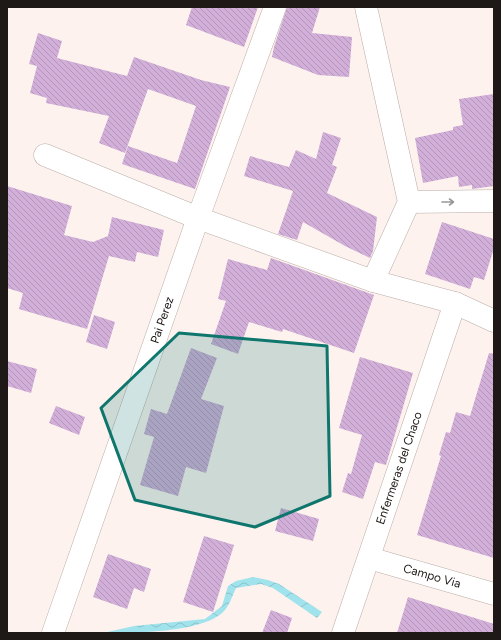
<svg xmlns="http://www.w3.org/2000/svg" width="501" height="640" font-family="Figtree,sans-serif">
<defs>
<pattern id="water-waves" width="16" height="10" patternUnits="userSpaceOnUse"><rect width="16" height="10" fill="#a0e3ec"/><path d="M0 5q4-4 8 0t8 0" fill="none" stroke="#89c2ca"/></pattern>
<pattern id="building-back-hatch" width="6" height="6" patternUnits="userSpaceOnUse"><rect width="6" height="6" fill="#d1afd8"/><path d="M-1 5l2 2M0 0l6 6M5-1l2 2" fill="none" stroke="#b396b9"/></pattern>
</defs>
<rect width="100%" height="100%" fill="#fdf2ee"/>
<!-- water -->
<path fill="url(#water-waves)" d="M253 577 268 580 279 584 322 612 317 618 273 588 261 584 236 588C233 594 230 604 225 610 206 633 132 633 103 633L134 626 205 619 222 606 228 586 236 581Z"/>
<!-- building -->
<g fill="url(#building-back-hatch)">
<path d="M192 7H258L244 47 186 25Z"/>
<path d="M287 7H320L312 33 352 37 349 77 318 75 272 57 274 47Z"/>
<path d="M38 33 62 41 57 58 127 76 134 57 201 80 230 87 195 189 122 164 128 146 177 163 196 106 148 89 125 153 99 143 109 116 46 103 47 98 30 93 37 66 29 64Z"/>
<path d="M494 94V186L472 189V185L459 187 458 176 423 183 415 138 453 130V127L463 125 459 99Z"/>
<path d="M323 132 341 138 332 165 337 167 327 193 377 217 373 251 370 258 345 246 303 222 297 240 278 234 293 191 244 176 250 156 289 167 296 150 316 159Z"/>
<path d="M7 186 72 206 64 235 93 242 108 236 112 217 164 230 158 257 137 252 135 262 109 256 87 329 19 309 23 293 7 288Z"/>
<path d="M442 222 494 239V248L484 280 474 277 470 289 425 274Z"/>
<path d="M271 258 374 295 354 353 283 329 282 332 249 322 238 354 211 344 226 301 218 299 228 259 267 270Z"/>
<path d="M94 315 115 322 107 349 86 342Z"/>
<path d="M191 348 217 358 201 399 224 406 206 473 186 467 178 496 140 485 154 437 144 434 151 409 167 414Z"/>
<path d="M489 353 494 354V558L417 535 441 456 439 455 446 432 450 433 456 412 470 416Z"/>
<path d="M360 357 413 373 386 465 375 462 363 499 342 492 348 473 351 474 362 435 339 428Z"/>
<path d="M7 361 37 369 31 393 7 386Z"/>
<path d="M56 406 85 417 79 435 49 423Z"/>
<path d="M281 508 319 519 313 541 275 531Z"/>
<path d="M204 536 234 545 213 612 183 602Z"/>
<path d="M108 554 151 569 144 592 134 588 127 609 93 597Z"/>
<path d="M408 597 494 624V633H397Z"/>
<path d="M271 610 292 618 287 633H262Z"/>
</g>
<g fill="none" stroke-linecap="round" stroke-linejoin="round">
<!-- minor casing -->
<g stroke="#bbaea9" stroke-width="23">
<g id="minor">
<path d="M366 7 409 202 373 281"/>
<path d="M45 155 198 218 373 281 455 303 494 321"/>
<path d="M409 202 494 201"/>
<path d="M369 558 494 594"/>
<path d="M53 633 198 218 275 7"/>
<path d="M343 633 455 303"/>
</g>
</g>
<!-- minor -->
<use href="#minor" stroke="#fff" stroke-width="22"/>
</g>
<!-- one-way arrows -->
<defs><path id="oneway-shaft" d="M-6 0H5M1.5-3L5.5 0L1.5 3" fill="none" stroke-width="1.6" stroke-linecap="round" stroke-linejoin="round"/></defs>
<use stroke="#9a9897" href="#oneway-shaft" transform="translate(448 202)"/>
<!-- marked area -->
<path fill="#0f766e" fill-opacity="0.2" stroke="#0f766e" stroke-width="3" stroke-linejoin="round" d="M179 333 327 346 330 496 255 527 135 500 101 408Z"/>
<g text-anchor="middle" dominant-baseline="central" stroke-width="3.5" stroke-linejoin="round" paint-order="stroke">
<!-- street labels -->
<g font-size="12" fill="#1e1917" stroke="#fff">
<text transform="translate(162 320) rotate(-71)">Pai Perez</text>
<text transform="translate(399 468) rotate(-71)">Enfermeras del Chaco</text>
<text transform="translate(432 576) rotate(16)">Campo Via</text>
</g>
</g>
<!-- border -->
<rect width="501" height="640" fill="none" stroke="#1e1917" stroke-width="16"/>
</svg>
